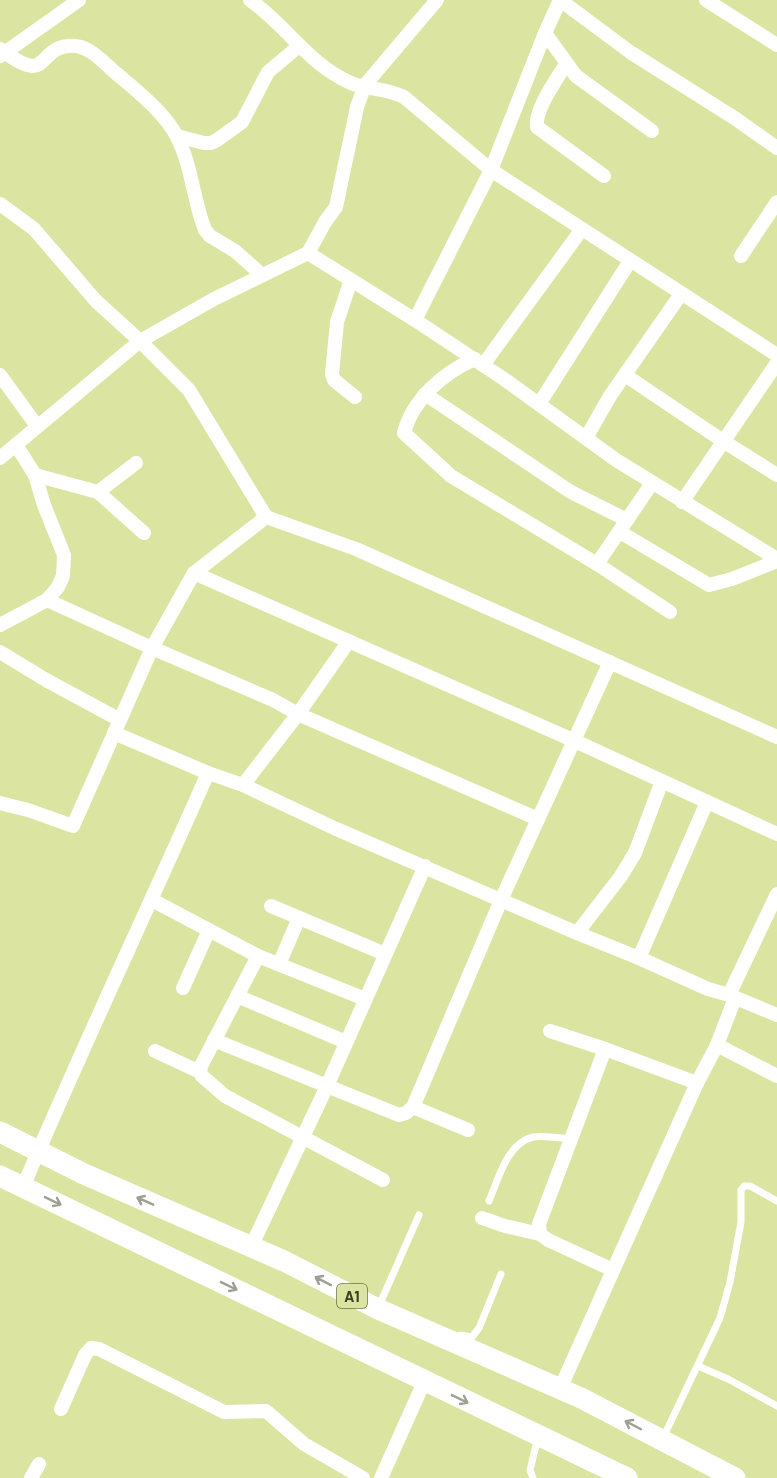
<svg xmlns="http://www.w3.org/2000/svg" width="777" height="1478" font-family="Barlow,sans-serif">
<rect width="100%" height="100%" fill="#dbe5a1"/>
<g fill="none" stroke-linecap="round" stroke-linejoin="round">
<!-- service -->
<g stroke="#fff" stroke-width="7">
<path d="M489 1201C498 1180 507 1143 533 1137 544 1135 560 1138 571 1139"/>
<path d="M379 1306 419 1215"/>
<path d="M460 1335 472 1337 479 1328 501 1274"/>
<path d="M698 1366 728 1379 777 1406"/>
<path d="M663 1438 720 1318 730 1282 741 1222V1190L744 1186H750L777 1201"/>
<path d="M533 1478 530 1470 538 1437"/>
</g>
<!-- minor -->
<g stroke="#fff" stroke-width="14">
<path d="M250 0C286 25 309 65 351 83 368 90 387 88 404 97L491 170 777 355"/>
<path d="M560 0 630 52 736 119 777 148"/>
<path d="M706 0 777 45"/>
<path d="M545 33 576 76 652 131"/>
<path d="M0 49C9 55 21 65 32 66 46 67 48 43 76 46 92 48 105 64 117 74 137 91 166 114 177 137 192 166 193 200 205 230L210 236 235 251 262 275"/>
<path d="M0 56 79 0"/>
<path d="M566 64C557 79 534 110 537 127L604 176"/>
<path d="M177 136 204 143H211L217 140 242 122 268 72 299 46"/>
<path d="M0 204 34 229 96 301 140 341 189 390 266 517"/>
<path d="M308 253 325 222 336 207 357 107 365 85 437 0"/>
<path d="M741 256 777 202"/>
<path d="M351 280 337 322 332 374 334 380 355 397"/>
<path d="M415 320 504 379 616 460 777 559"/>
<path d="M475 359C444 372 412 400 404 433L451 476 597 564 670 612"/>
<path d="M483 365 582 229"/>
<path d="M0 375 37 426"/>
<path d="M625 375 723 441 777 475"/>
<path d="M425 394 571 492 627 520"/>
<path d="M539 404 630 261"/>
<path d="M586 438 610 396 681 294"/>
<path d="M16 445 35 475 44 505 64 555 63 576 58 587 47 600"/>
<path d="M0 458 140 341 214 299 308 253 415 320 491 170 545 33 560 0"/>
<path d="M35 475 98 492 144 533"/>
<path d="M98 492 136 463"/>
<path d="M682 502 777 363"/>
<path d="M620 532 709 585 732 579 777 561"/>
<path d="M597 564 652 483"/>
<path d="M194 573 266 517 356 549 777 737"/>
<path d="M0 625 47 600 152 648 273 700 298 714 538 819"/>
<path d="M0 652 46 680 120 720"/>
<path d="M114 733 208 773 243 785 334 828 577 933 639 958 708 989 729 995 777 1015"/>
<path d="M243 785 298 714 349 641"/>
<path d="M0 803 28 810 73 826 152 648 194 573 575 741 777 834"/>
<path d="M425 866 327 1086 399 1115 406 1113 413 1107 501 900 610 662"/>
<path d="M152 900 258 956 365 999"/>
<path d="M271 906 385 954"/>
<path d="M577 933 621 876 635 853 662 781"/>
<path d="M258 956 201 1066 200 1072 202 1076 225 1096 383 1180"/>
<path d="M639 958 707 802"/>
<path d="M279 964 299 918"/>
<path d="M183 988 209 930"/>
<path d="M729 995 777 894"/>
<path d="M237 996 346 1042"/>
<path d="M550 1031 605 1049"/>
<path d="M214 1040 327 1086 251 1247"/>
<path d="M717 1045 777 1076"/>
<path d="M155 1051 200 1072"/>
<path d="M413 1107 468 1130"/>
<path d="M23 1187C82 1048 147 911 208 773"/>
<path d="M482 1218 505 1226 540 1234"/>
<path d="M613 1270 548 1240 540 1234 539 1224 605 1049 697 1083"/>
<path d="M560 1389 697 1083 717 1045 735 998"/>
<path d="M61 1409 85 1355 91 1348 99 1349 224 1412 266 1411 304 1444 363 1478"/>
<path d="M31 1478 39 1464"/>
<path d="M381 1478 424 1382"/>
</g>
<!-- primary -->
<g stroke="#fff" stroke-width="21">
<path d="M0 1132 84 1174 284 1261 378 1309 581 1398 735 1478"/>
<path d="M0 1176 627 1478"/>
</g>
</g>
<!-- one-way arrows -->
<defs><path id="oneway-shaft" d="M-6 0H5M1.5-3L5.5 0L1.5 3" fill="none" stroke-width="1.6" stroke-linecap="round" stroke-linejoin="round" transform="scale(1.5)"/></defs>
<g stroke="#9d9f92">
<use href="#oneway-shaft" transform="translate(53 1201) rotate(26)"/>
<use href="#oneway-shaft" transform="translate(145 1201) rotate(-156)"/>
<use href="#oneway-shaft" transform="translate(323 1281) rotate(-153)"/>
<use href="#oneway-shaft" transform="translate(229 1286) rotate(26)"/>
<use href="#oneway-shaft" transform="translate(460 1399) rotate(26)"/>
<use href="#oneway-shaft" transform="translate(633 1425) rotate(-152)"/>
</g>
<g text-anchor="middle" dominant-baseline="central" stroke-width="5" stroke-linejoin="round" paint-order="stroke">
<!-- shield labels -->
<rect fill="#dbe5a1" stroke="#6b714a" stroke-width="1.5" x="337" y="1284" width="30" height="24" rx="4.5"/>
<g font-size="15" font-weight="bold" fill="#3b3f24">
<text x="352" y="1296">A1</text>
</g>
</g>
</svg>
